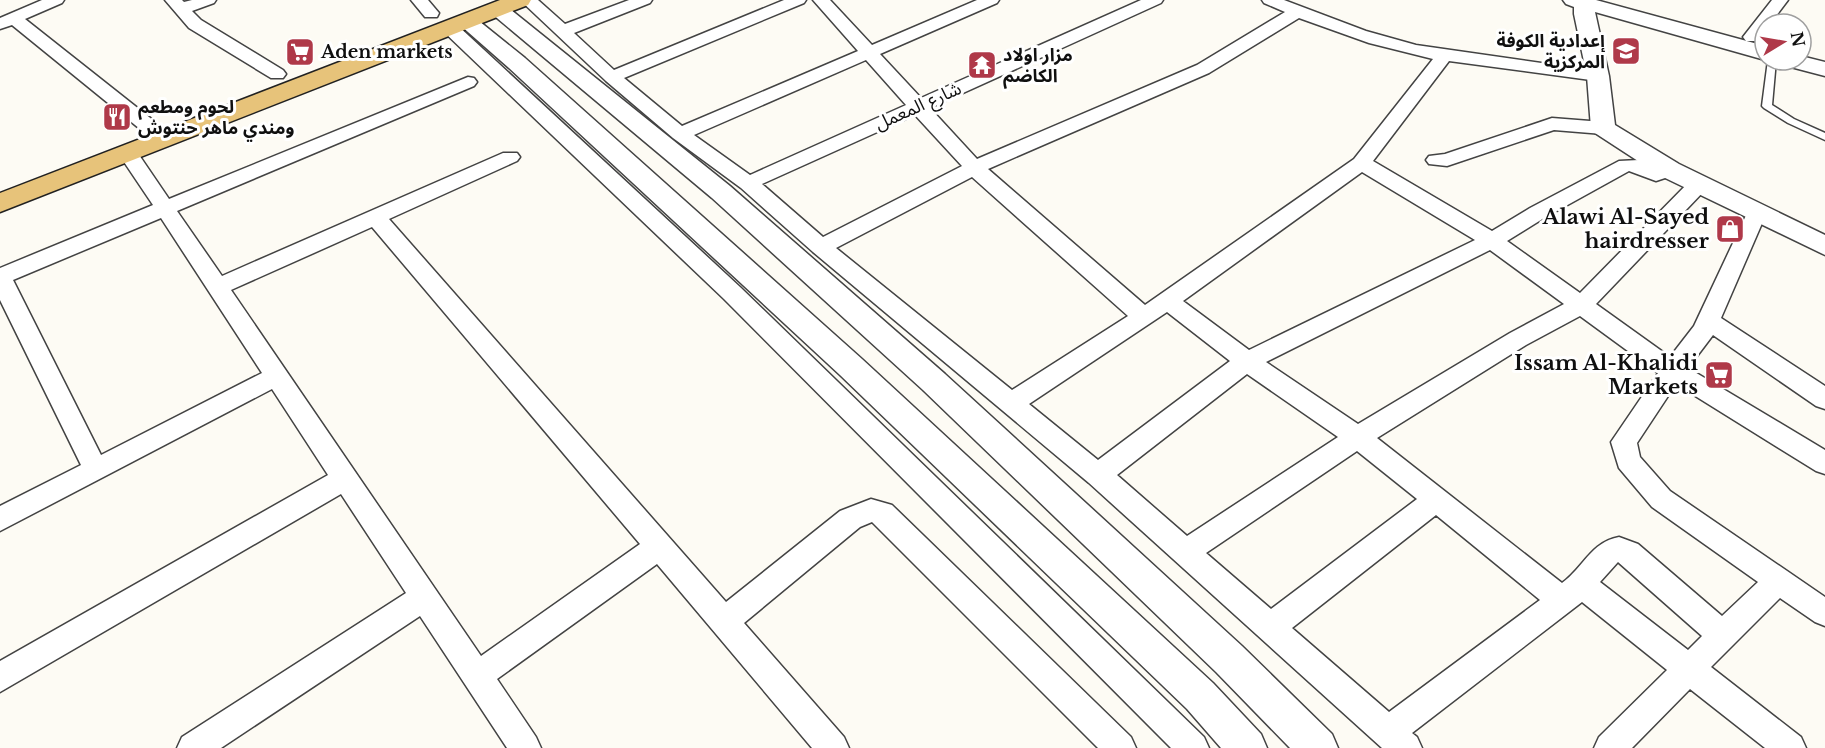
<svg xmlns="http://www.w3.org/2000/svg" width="1825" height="748" font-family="'Libre Baskerville','Noto Sans Arabic',serif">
<rect width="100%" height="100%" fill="#fdfbf4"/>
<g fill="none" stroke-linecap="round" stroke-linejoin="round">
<!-- service casing -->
<g stroke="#434343" stroke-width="3">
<path id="service" d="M1768 60H1776L1772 105 1794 119 1825 133V140L1788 123 1764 108 1762 106Z"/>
</g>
<!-- minor casing -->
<g stroke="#434343" stroke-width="3">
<g id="minor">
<path d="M42 0H64L62 3 25 19 154 121 156 125 154 129H140L12 25 0 29V18Z"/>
<path d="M165 0H182L184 2 192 0H216L214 3 192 11 201 20 283 70 286 74 283 78H271L189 28Z"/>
<path d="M411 0H428L439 13 437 17H425Z"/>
<path d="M520 0H538L565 24 629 0H652L650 3 574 33 614 70 784 0H806L804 3 624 78 682 126 858 51 813 0H830L872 45 977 0H999L997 3 880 54 921 98 1141 0H1163L1161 3 930 108 977 159 1197 65 1285 12 1264 3 1262 0H1284L1366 31 1416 45 1604 72 1607 76 1604 80 1598 81 1449 61 1373 161 1492 231 1530 208 1619 161 1639 160 1657 168 1670 164 1677 166 1680 170 1677 174 1656 181 1629 171 1544 218 1507 241 1580 293 1692 179 1699 178 1706 179 1709 184 1706 189 1596 304 1670 357 1694 326 1749 209 1756 207 1763 209 1766 214 1721 318 1825 386V409L1816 406 1713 335 1688 368 1825 450V474L1816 471 1676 384 1637 443 1640 457 1670 491 1825 597V626L1815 622 1780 598 1711 667 1801 737 1806 748H1765L1690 689 1632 748H1594L1599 737 1667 670 1582 602 1412 733 1417 737 1422 748H1382L1089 483 813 252 741 188 673 138 606 81ZM1299 18 1369 43 1433 59 1354 159 1145 305 988 169 1209 73ZM866 60 906 105 750 175 694 135ZM915 115 962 166 823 237 762 184ZM1362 172 1475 240 1249 350 1183 301ZM972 177 1128 316 1012 390 836 248ZM1490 250 1564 304 1510 333 1358 424 1266 362ZM1167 312 1230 361 1098 460 1029 404ZM1580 316 1658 373 1611 442 1619 468 1652 507 1758 582 1722 616 1638 544 1619 537C1591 542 1583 568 1562 583L1377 438 1526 345ZM1247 374 1338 437 1187 536 1117 475ZM1357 451 1417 499 1271 609 1206 553ZM1436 515 1540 600 1389 712 1292 628ZM1618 562 1702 636 1688 650 1600 582Z"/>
<path d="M1772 0H1788L1770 24H1765V31L1758 41H1746L1743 37Z"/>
<path d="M450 23 456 24 740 287 1204 737 1209 748H1171L724 299 444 32 442 28 444 24Z"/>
<path d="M468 77 474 78 477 82 474 86 177 211 222 276 503 153H517L520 157 517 161 389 219 726 602 840 511 871 499 892 505 1131 737 1136 748H1098L872 522 860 527 744 623 844 737 849 748H812L657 564 497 679 536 737 541 748H507L420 616 221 748H177L182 737 406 593 341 494 0 692V661L328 475 272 389 0 531V506L81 465 0 300V268L153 205 118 153 121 149H135L169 199ZM161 218 262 373 101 455 13 280ZM372 227 640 544 481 656 231 290Z"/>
<path d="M1552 118 1603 122 1610 124 1613 128 1610 132 1603 134 1554 130 1447 166 1429 164 1426 160 1429 156 1445 154Z"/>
</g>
</g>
<!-- tertiary casing -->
<g stroke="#434343" stroke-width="3">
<g id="tertiary">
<path d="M1563 0H1596L1765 46V60L1595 12 1609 76 1615 125 1679 164 1825 235V255L1661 176 1595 133 1591 128 1587 76 1574 14V7L1566 4Z"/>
<path d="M498 3 505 5 730 186 945 374 1242 646 1332 734 1338 748H1290L1216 672 923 390 712 198 491 13 488 9 491 5Z"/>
<path d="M467 15 474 17 525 58 862 359 1213 683 1261 734 1267 748H1221L1187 709 840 375 509 68 460 25 456 21 460 17Z"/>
<path d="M1801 56 1825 62V76L1783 65 1780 60H1801Z"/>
</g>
</g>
<!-- primary casing -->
<g stroke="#212121" stroke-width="3">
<path id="primary" d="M500 0H531L528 5 0 212V193Z"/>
</g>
<!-- service -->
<use href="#service" fill="#fff" fill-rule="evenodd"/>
<!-- minor -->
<use href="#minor" fill="#fff" fill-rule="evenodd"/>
<!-- tertiary -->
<use href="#tertiary" fill="#fff" fill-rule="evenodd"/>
<!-- primary -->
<use href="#primary" fill="#e7c37a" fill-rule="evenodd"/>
</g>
<!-- icons -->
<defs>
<g id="school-square" transform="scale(1.5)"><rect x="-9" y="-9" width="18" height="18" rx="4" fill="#af3949" stroke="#fff"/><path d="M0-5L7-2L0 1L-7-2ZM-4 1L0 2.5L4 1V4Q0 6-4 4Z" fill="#fff"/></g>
<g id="supermarket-square" transform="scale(1.5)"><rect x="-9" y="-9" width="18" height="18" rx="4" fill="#af3949" stroke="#fff"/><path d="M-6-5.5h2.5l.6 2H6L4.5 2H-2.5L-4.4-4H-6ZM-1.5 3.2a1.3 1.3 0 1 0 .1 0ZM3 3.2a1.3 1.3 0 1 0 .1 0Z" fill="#fff"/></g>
<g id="temple-square" transform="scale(1.5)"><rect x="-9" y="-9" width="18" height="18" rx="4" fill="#af3949" stroke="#fff"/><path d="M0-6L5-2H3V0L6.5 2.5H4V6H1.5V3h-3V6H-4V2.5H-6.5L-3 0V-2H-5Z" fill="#fff"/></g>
<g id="restaurant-square" transform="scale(1.5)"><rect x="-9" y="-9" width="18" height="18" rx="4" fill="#af3949" stroke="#fff"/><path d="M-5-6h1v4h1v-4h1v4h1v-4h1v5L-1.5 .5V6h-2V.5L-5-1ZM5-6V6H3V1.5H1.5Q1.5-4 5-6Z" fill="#fff"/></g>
<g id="shop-square" transform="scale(1.5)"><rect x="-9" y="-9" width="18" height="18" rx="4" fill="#af3949" stroke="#fff"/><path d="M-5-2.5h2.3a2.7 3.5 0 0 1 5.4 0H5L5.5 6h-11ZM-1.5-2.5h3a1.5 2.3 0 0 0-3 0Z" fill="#fff"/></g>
</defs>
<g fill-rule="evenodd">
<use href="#school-square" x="1626" y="51"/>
<use href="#supermarket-square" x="300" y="52"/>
<use href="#temple-square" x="982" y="65"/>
<use href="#restaurant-square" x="117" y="117"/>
<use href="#shop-square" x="1730" y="229"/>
<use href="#supermarket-square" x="1719" y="375"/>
</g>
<g text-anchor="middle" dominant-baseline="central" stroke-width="6" stroke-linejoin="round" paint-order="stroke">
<!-- far-poi labels -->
<g font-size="18" font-weight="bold" fill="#101010" stroke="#fff" text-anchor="start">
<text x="1605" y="41" text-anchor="end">إعدادية الكوفة<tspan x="1605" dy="21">المركزية</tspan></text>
<text x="321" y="52">Aden markets</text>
<text x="1003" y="55">مزار اولاد<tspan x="1003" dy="21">الكاضم</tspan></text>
<text x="138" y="107">لحوم ومطعم<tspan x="138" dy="21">ومندي ماهر حنتوش</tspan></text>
</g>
<!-- far-street labels -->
<g font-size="18" fill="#101010" stroke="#fff">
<text transform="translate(918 106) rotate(-24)">شارع المعمل</text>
</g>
<!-- poi labels -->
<g font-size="21" font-weight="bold" fill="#101010" stroke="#fff" text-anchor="end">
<text x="1709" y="217">Alawi Al-Sayed<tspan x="1709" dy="24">hairdresser</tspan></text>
<text x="1698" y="363">Issam Al-Khalidi<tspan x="1698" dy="24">Markets</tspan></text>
</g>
</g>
<!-- north arrow -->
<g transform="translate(1783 42) rotate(79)"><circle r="28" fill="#ffffff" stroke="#9f9f9f" stroke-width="1.5"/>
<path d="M0-4.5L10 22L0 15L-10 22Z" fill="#af3949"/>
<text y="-9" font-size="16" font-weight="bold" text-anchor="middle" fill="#101010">N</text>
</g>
</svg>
